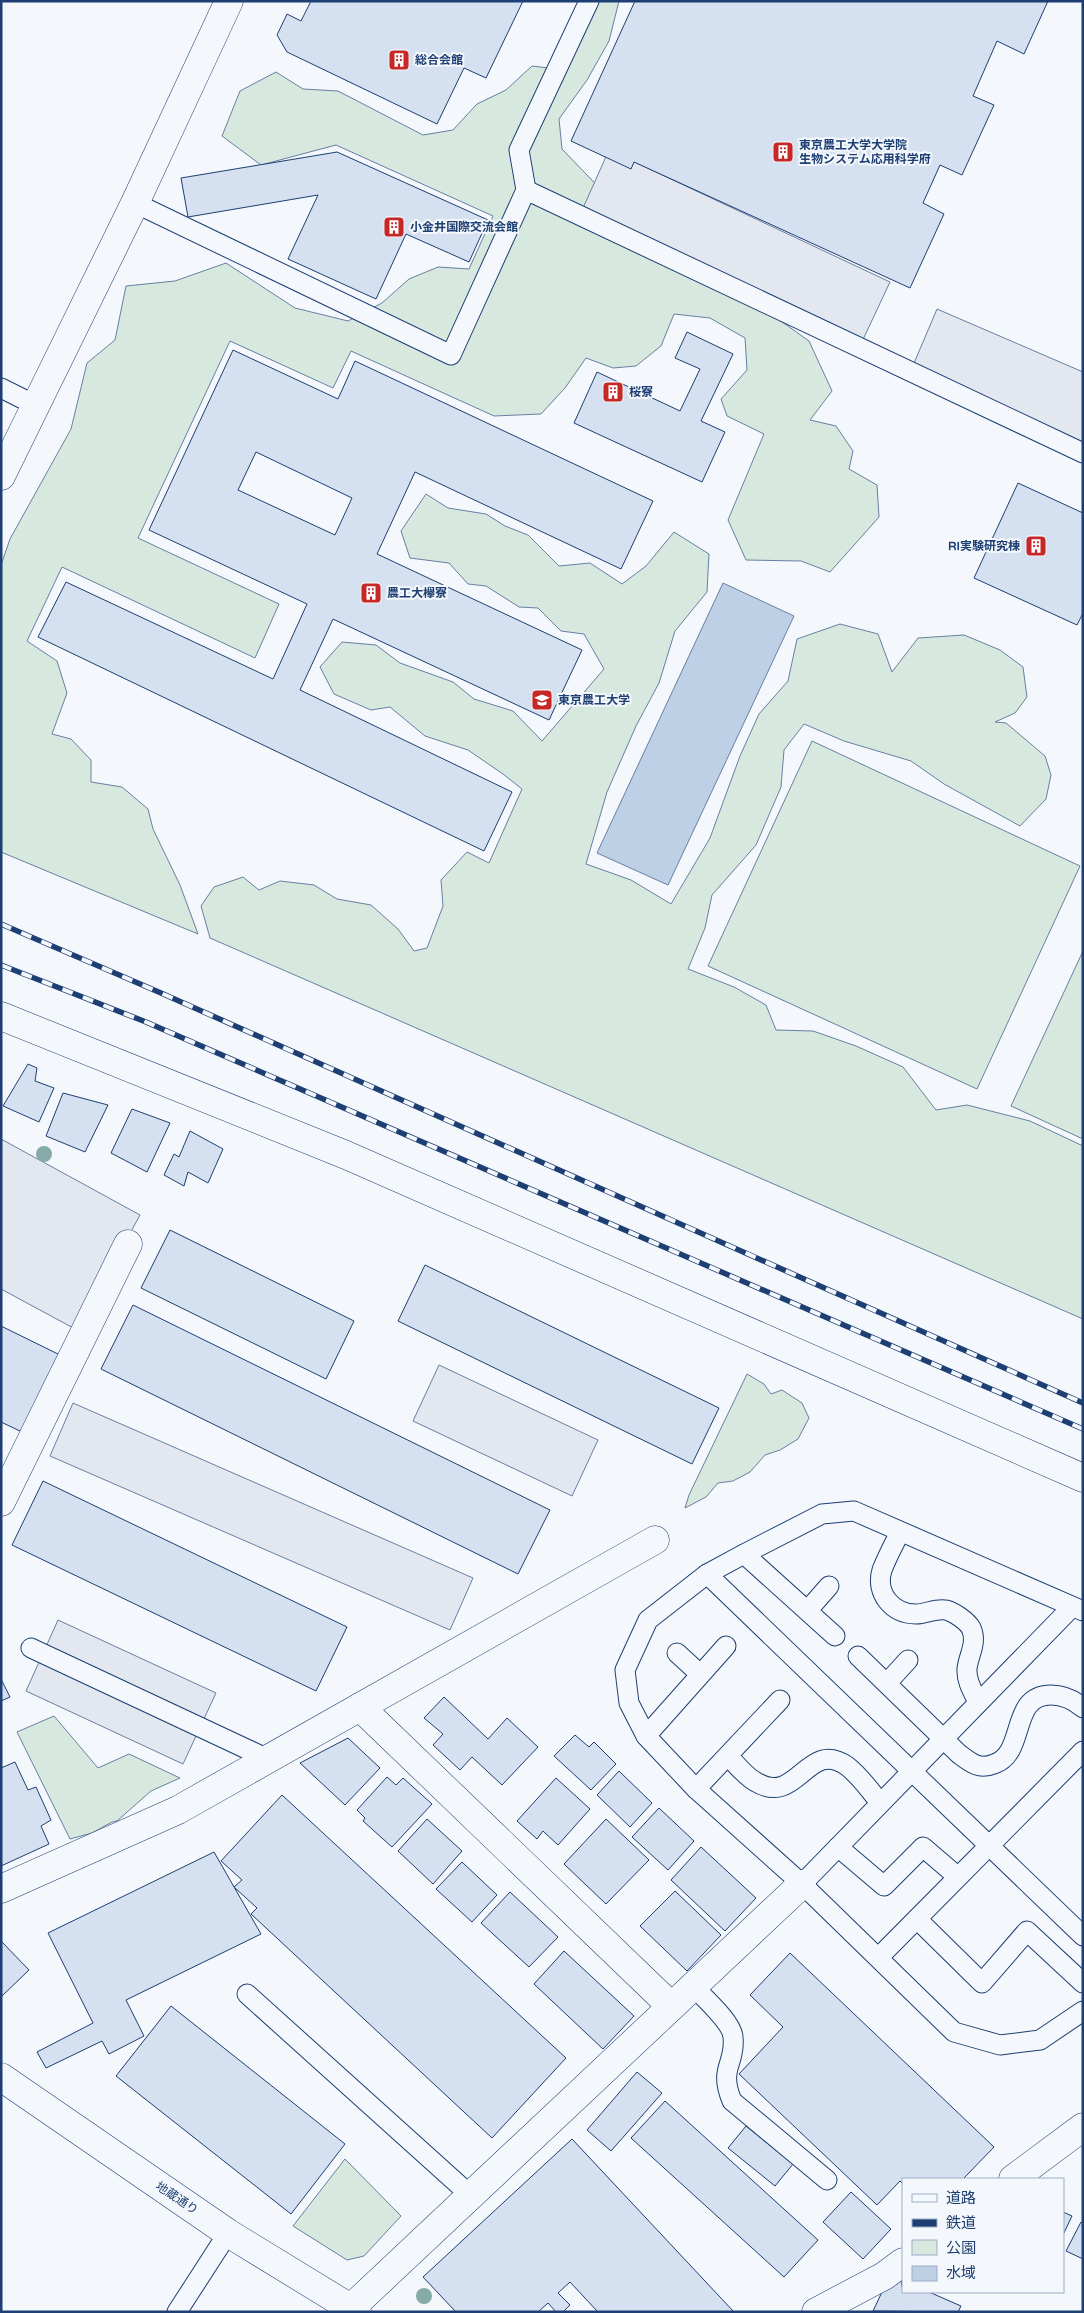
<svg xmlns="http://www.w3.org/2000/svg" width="1084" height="2313" font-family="'Varela Round','Noto Sans JP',sans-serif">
<rect width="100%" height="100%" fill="#f4f7fb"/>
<!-- green -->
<g fill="#d7e8df" stroke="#687fa3">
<path d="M599 1H619L609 41 587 80 559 119 562 149 612 201 809 341 832 391 810 420 836 426 853 451 849 469 877 485 879 517 830 572 801 561 746 560 728 520 764 434 727 416 721 399 747 370 745 338 710 318 674 314 661 346 636 366 613 368 586 358 565 388 541 414 494 416 351 351 333 388 230 341 138 538 279 604 255 658 62 567 27 641 57 661 67 693 52 734 71 739 91 760V782L122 787 148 809 153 829 180 885 198 934 1 852V565L10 539 71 429 87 363 115 340 126 286 175 281 226 263 295 308 348 321 382 303 409 279 438 267 469 269 493 216 336 145 261 165 222 136 240 91 276 72 303 89 338 91 423 135 453 130 477 104 506 90 532 66 566 70Z"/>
<path d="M426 494 448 508 486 514 505 526 528 535 559 566 590 563 622 584 646 566 674 532 709 554 707 592 675 631 659 683 636 726 607 792 586 864 631 880 671 904 710 838 740 756 759 714 788 681 797 639 840 624 878 634 892 672 918 638 964 635 1000 650 1023 667 1027 697 1015 713 995 722 1006 723 1045 756 1051 775 1046 799 1020 826 944 784 911 761 844 741 804 724 784 750 781 787 756 845 712 895 705 928 688 969 734 987 766 1005 776 1030 813 1031 856 1046 903 1067 936 1110 967 1105 1030 1121 1083 1146V1319L210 938 201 906 214 887 243 877 259 890 280 881 314 885 337 899 371 905 398 929 414 951 427 948 443 906 441 880 467 852 489 863 522 789 503 774 468 750 425 736 390 707 371 710 334 694 320 667 342 642 376 645 400 663 453 682 474 699 513 711 542 741 604 669 584 634 561 631 538 608 519 607 486 586 468 584 449 563 410 558 401 531Z"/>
<path d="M812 741 1080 866 977 1089 708 966Z"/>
<path d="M1083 951V1139L1011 1106Z"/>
<path d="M747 1374 764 1384 771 1394 782 1390 802 1403 809 1418 798 1439 780 1450 765 1455 750 1472 733 1481 718 1483 706 1497 685 1508 689 1495Z"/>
<path d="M54 1716 98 1768 129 1754 180 1778 151 1791 117 1821 112 1822 92 1833 70 1839 17 1732Z"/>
<path d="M345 2159 401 2216 364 2256 347 2260 293 2226Z"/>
</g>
<!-- parking -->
<g fill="#e3e8f0" stroke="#687fa3">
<path d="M609 150 890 282 859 348 579 217Z"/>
<path d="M937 309 1083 372V450L909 375Z"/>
<path d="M1 1139 140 1215 77 1330 1 1289Z"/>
<path d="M439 1365 598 1440 572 1496 413 1421Z"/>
<path d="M73 1403 473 1578 450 1630 50 1456Z"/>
<path d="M58 1620 216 1693 183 1764 26 1691Z"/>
</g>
<!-- water -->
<path fill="#bed0e5" stroke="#687fa3" d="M723 583 794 616 668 885 597 853Z"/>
<!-- building -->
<g fill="#d5e0f0" stroke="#1d3f73" fill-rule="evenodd">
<path d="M311 1H523L486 78 464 68 437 124 287 52 277 35 287 14 301 21Z"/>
<path d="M635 1H1048L1024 54 997 41 973 96 994 105 962 175 940 165 923 203 944 214 910 288 634 162 631 169 571 141Z"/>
<path d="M337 152 488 220 469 262 406 234 376 299 288 259 318 195 188 217 181 178Z"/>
<path d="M687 332 733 354 701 421 725 432 702 482 574 423 597 372 680 411 700 369 675 358Z"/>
<path d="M233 350 338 399 355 361 653 501 621 569 415 472 377 554 582 650 549 720 333 619 300 690 512 792 484 851 38 637 66 582 273 679 307 604 149 530ZM256 452 352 498 335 535 238 490Z"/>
<path d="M1018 483 1083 513V613L1077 625 974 578Z"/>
<path d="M28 1064 37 1068 35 1081 54 1088 39 1122 3 1106Z"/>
<path d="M63 1093 108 1105 85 1152 46 1136Z"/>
<path d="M132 1109 170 1123 147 1172 111 1153Z"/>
<path d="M190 1131 223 1149 208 1183 188 1172 184 1186 164 1175 174 1154 179 1157Z"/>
<path d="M170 1230 354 1321 326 1379 141 1288Z"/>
<path d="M425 1265 719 1408 692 1464 398 1321Z"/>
<path d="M133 1305 550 1510 518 1574 101 1369Z"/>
<path d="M1 1326 60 1355 22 1432 1 1422Z"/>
<path d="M43 1481 347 1627 316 1691 12 1545Z"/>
<path d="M1 1679 10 1697 1 1701Z"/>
<path d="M444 1697 488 1739 507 1718 538 1747 502 1785 472 1757 460 1770 433 1745 443 1734 424 1718Z"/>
<path d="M575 1735 589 1747 594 1742 616 1764 591 1790 554 1756Z"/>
<path d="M348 1738 380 1768 345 1805 300 1763Z"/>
<path d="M15 1762 28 1790 36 1787 51 1820 41 1826 49 1844 1 1866V1768Z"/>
<path d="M619 1771 652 1803 630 1827 597 1795Z"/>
<path d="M387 1777 396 1785 403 1778 432 1804 392 1847 363 1821 365 1818 357 1810Z"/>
<path d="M556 1778 590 1809 558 1845 543 1831 537 1839 517 1821Z"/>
<path d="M282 1795 566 2058 492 2138 251 1914 257 1908 234 1887 242 1880 221 1861Z"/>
<path d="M659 1808 694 1841 668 1870 632 1837Z"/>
<path d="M427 1819 462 1851 433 1884 398 1851Z"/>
<path d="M606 1819 649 1860 606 1904 564 1864Z"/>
<path d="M701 1847 756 1898 725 1931 671 1880Z"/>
<path d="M214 1852 261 1934 126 2000 144 2036 109 2054 102 2041 46 2068 37 2052 93 2023 48 1933Z"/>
<path d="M462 1862 497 1895 472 1922 436 1889Z"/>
<path d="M675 1891 721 1935 687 1971 640 1926Z"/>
<path d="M510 1892 558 1937 529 1967 481 1923Z"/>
<path d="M1 1941 29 1970 1 1997Z"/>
<path d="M564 1951 634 2016 603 2049 534 1984Z"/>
<path d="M790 1953 994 2147 963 2179H903V2184L900 2181 877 2205 739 2074 783 2027 750 1995Z"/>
<path d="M171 2006 345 2144 291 2214 116 2076Z"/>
<path d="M637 2072 662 2093 611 2151 587 2130Z"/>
<path d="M665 2101 818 2240 784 2277 631 2138Z"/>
<path d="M746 2126 793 2164 775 2186 728 2148Z"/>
<path d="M572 2139 734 2312H598L570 2282 558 2293 570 2305 563 2312H556L548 2303 538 2312H456L423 2277Z"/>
<path d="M851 2192 891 2229 863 2259 823 2222Z"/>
<path d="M1063 2212 1072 2216 1063 2235Z"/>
<path d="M1081 2222 1083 2223V2259L1066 2251Z"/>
<path d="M901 2279 903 2292H929L961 2306 958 2312 873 2311 882 2292Z"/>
</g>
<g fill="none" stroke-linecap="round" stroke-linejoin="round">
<!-- lane casing -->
<g stroke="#1d3f73" stroke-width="21">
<g id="lane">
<path d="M526 190 1083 453"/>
<path d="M135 203 451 355 526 190 519 150 589 1"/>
<path d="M1 388 35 405"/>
<path d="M900 1532C894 1544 887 1557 882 1570 875 1593 892 1614 916 1614 926 1614 936 1608 946 1610 954 1612 967 1621 971 1628 978 1643 968 1656 967 1669 966 1681 973 1692 978 1702"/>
<path d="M744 1554 835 1636"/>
<path d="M707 1574 1083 1936"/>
<path d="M808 1610 829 1586"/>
<path d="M1083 1611 854 1511 822 1514 744 1554 707 1574 648 1620 625 1670 629 1703 646 1736 696 1789 802 1884 954 2032 1000 2045 1040 2040 1083 2011"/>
<path d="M31 1648 268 1759"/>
<path d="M677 1653 700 1674"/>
<path d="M858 1656 959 1754C971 1763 979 1770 994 1764 1027 1753 1009 1695 1051 1695 1064 1695 1074 1700 1083 1708"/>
<path d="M887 1683 908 1660"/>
<path d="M646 1736 726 1646"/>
<path d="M728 1756C736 1764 746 1777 756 1782 798 1807 807 1738 847 1766 860 1776 870 1790 880 1803"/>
<path d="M696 1789 780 1700"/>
<path d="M838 1847 884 1886 923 1847 958 1877"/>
<path d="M802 1884 1072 1607"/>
<path d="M917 1919 982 1983 1027 1931 1083 1983"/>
<path d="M879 1957 1083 1751"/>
<path d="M693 1986C704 1998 732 2022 733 2037 736 2065 718 2067 732 2101L827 2180"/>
<path d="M247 1994 469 2194"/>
<path d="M177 2312 228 2233"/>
</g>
</g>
<!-- street casing -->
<g stroke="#1d3f73" stroke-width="29">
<g id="street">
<path d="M1 476 135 203 229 1"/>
<path d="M1 1016 346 1155 1083 1478"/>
<path d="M1 1502 128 1244"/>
<path d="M360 1707 671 2006"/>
<path d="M1 1889 178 1810 655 1540"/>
<path d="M1 2077 228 2233 357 2312"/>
<path d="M1013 2179 1083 2127"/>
<path d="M351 2308 802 1884"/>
<path d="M816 2312 884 2276 903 2262"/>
</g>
</g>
<!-- lane -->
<use href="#lane" stroke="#f4f7fb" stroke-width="19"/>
<!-- street -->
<use href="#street" stroke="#f4f7fb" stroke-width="28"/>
<!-- rail casing -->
<g stroke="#1d3f73" stroke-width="5.5">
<g id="rail">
<path d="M1 924 161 993 1083 1403"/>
<path d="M1 965 146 1022 1083 1429"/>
</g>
</g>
<!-- rail -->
<use href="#rail" stroke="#f4f7fb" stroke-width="4" stroke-dasharray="11" stroke-linecap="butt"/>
</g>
<!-- trees -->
<g fill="#86aba6">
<circle cx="44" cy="1154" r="8"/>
<circle cx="424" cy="2296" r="8"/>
</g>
<!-- icons -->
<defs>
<g id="building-square" transform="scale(1.125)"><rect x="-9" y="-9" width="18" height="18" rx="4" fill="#c62828" stroke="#f4f7fb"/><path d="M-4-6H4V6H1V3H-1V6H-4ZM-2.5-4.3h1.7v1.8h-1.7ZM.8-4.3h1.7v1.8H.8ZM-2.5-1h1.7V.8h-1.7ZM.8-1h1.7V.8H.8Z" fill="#fff"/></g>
<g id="university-square" transform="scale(1.125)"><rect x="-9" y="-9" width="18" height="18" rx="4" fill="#c62828" stroke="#f4f7fb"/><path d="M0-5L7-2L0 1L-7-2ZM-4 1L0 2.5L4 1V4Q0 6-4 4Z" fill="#fff"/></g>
</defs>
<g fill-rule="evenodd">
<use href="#building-square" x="399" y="60"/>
<use href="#building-square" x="783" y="152"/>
<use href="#building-square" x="394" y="227"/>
<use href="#building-square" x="613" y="392"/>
<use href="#building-square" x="1036" y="546"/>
<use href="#building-square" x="371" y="593"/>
<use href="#university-square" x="542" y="700"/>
</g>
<g text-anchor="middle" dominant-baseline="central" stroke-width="4" stroke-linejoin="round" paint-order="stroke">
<!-- poi labels -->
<g font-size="12" font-weight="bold" fill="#1d3f73" stroke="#f4f7fb" text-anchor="start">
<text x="415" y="60">総合会館</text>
<text x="799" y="145">東京農工大学大学院<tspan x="799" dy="14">生物システム応用科学府</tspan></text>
<text x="410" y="227">小金井国際交流会館</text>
<text x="629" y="392">桜寮</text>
<text x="1020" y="546" text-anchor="end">RI実験研究棟</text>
<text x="387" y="593">農工大欅寮</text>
<text x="558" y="700">東京農工大学</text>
</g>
<!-- street labels -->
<g font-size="12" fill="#1d3f73" stroke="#f4f7fb">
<text transform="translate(177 2198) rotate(34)">地蔵通り</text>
</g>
</g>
<!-- border -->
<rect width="1084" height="2313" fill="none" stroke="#1d3f73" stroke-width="5"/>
<!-- legend -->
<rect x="902" y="2178" width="162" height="115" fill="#f4f7fb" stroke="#9eadc5"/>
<rect x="912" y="2194" width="25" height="8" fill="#f4f7fb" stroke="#9eadc5"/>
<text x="946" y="2203" font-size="15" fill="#1d3f73">道路</text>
<rect x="912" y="2219" width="25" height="8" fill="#1d3f73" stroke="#9eadc5"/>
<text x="946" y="2228" font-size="15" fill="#1d3f73">鉄道</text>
<rect x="912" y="2240" width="25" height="15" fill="#d7e8df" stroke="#9eadc5"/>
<text x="946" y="2253" font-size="15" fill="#1d3f73">公園</text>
<rect x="912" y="2266" width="25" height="15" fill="#bed0e5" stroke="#9eadc5"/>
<text x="946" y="2278" font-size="15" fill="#1d3f73">水域</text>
</svg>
